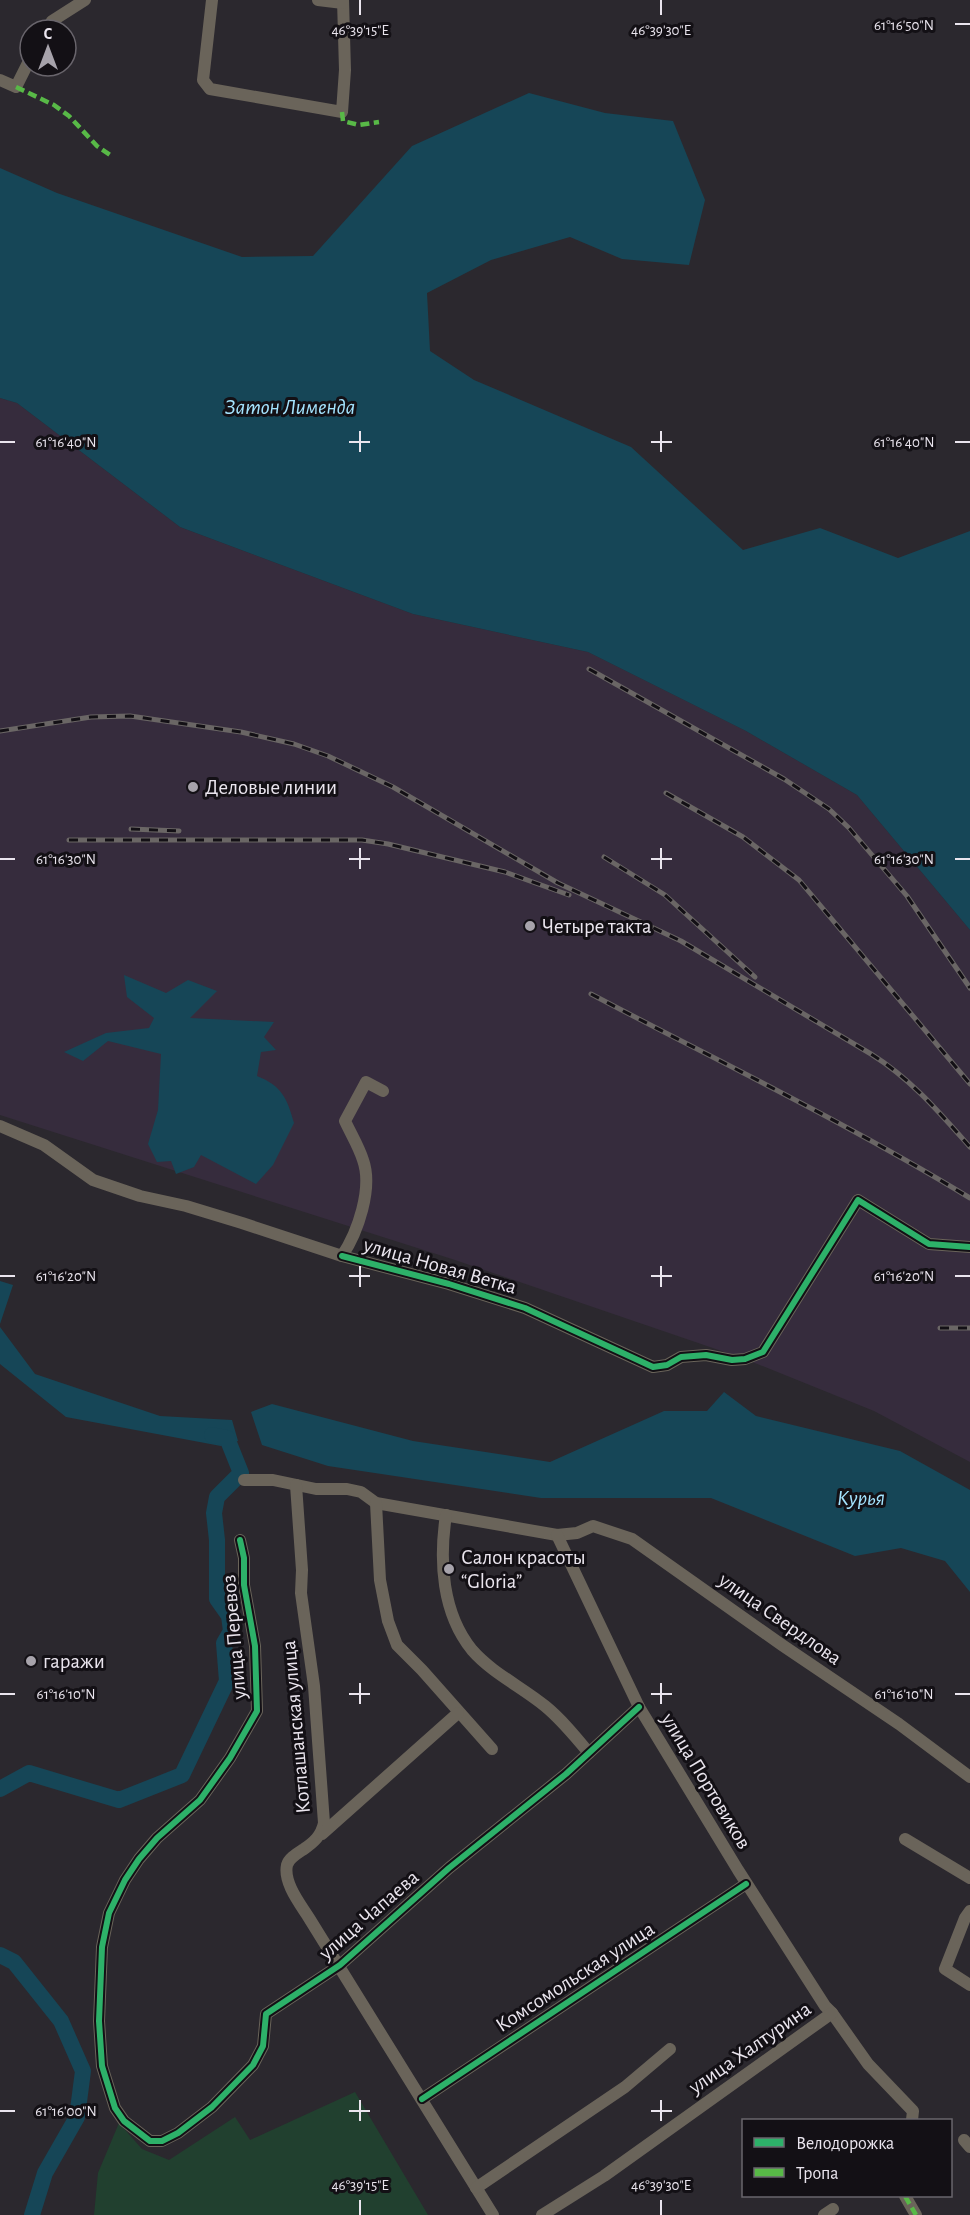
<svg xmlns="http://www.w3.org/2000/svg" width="970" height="2215" font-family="'Alegreya Sans',sans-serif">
<rect width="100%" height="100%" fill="#2b282e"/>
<!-- built -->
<path fill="#362c3d" d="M0 398 17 403 180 527 413 614 588 652 746 731 857 795 970 930V1462L874 1411 745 1359 455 1260 0 1115Z"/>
<!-- green -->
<path fill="#21402f" d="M355 2092 428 2215H94L98 2173 119 2123 142 2149 169 2160 235 2117 250 2140Z"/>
<!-- water -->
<g fill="#164657">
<path d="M529 93 605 113 673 121 705 200 689 265 622 259 570 237 491 260 427 293 430 351 474 380 631 447 743 550 820 528 898 558 970 531V930L857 795 746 731 588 652 413 614 180 527 17 403 0 398V168L57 193 242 257 313 256 412 146Z"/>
<path d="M124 975 166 993 188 980 217 991 190 1018 274 1022 264 1037 276 1050 261 1052 257 1076C282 1086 287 1098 294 1123L273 1165 256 1184 201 1155 194 1167 176 1174 171 1161 157 1162 148 1144 158 1110 161 1054 108 1041 83 1061 64 1052 106 1033 149 1028 154 1018 127 997Z"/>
<path d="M0 1281 13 1285 0 1324Z"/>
<path d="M0 1327 35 1374 160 1416 232 1420 238 1441 221 1446 66 1417 0 1364Z"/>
<path d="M724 1392 756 1416 900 1451 970 1490V1592L945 1561 901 1548 855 1556 711 1498H541L328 1466 262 1445 251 1412 272 1404 413 1441 550 1462 664 1411H707Z"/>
</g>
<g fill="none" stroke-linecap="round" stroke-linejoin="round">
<!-- river -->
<g stroke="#164657" stroke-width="16">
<path d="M0 1789 29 1773 119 1800 182 1775 227 1681 224 1643 231 1631 229 1616 217 1599V1540L214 1513 217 1497 241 1473 227 1438 212 1435"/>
<path d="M0 1955 14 1962 61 2021 83 2071 77 2117 45 2173 32 2215"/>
</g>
<!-- minor -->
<g stroke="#6a645a" stroke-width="12">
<path d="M212 0 203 80 210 89 342 112 345 70 343 0"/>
<path d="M318 0 343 3"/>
<path d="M47 30 52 21 85 0"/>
<path d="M0 80 16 87 30 59"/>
<path d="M0 1126 44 1145 93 1180 140 1196 186 1206 242 1223 342 1256C358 1232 373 1188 363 1160 359 1147 351 1134 345 1121L366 1082 383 1091"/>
<path d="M342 1256 449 1284 525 1308 653 1367 667 1365 681 1357 706 1355 732 1360 745 1359 763 1352 858 1200 929 1244 970 1247"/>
<path d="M244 1480H273L316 1489H347L361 1492 376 1503 557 1535 577 1533 593 1526 632 1539 782 1645 899 1724 970 1777"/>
<path d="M296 1485 302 1570 301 1593 314 1686 324 1823C321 1836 314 1842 304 1849 298 1853 289 1858 287 1865 283 1883 301 1905 309 1918L493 2215"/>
<path d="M376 1503 380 1580 388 1621 397 1645 422 1670 492 1749"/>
<path d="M446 1515C439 1561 442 1613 472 1650 492 1673 522 1687 545 1706 561 1719 575 1736 589 1753"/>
<path d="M557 1535 639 1707 738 1870 825 2006 832 2013 868 2064 913 2111 912 2120"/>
<path d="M240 1540 244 1558V1585L255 1646 257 1711 230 1758 200 1800 157 1838 139 1859 125 1880 109 1913 102 1947 99 2021 102 2066 115 2108 124 2121 150 2141H162L178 2133 212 2107 253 2065 263 2046 266 2014 340 1965 449 1868 566 1774 639 1707"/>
<path d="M322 1834 458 1713"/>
<path d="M905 1839 970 1878"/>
<path d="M970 1911 965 1918 945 1969 970 1985"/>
<path d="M422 2099 746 1884"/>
<path d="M964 2140 970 2147"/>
<path d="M476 2188 625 2087 670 2049"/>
<path d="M905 2196 916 2215"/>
<path d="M542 2215 604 2176 832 2013"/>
<path d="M824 2215 833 2209"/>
</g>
<!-- rail casing -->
<g stroke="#6a6665" stroke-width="5">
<g id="rail">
<path d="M589 669 784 779 829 809 849 828 907 896 970 988"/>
<path d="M0 731 91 717 130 716 241 732 294 744 328 756 393 787 558 883 681 941 871 1054C911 1079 939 1112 970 1147"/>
<path d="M666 793 743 837 799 880 970 1084"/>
<path d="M131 829 179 831"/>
<path d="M69 840H362L388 844 505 872 569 895"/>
<path d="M604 857 665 895 755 977"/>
<path d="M591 994C718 1061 847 1123 970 1198"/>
<path d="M940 1328H970"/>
</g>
</g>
<!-- rail -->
<use href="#rail" stroke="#131015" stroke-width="3" stroke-dasharray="9" stroke-linecap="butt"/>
<!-- quiet -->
<g stroke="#58b947" stroke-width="4.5" stroke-dasharray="9 4.5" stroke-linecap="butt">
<path d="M16 87 54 105 69 116 97 146 113 157"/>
<path d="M342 112 343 121 359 125 379 122"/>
<path d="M905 2196 916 2215"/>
</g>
<!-- cycleway casing -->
<g stroke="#131015" stroke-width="10">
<g id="cycleway">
<path d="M342 1256 449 1284 525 1308 653 1367 667 1365 681 1357 706 1355 732 1360 745 1359 763 1352 858 1200 929 1244 970 1247"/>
<path d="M240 1540 244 1558V1585L255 1646 257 1711 230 1758 200 1800 157 1838 139 1859 125 1880 109 1913 102 1947 99 2021 102 2066 115 2108 124 2121 150 2141H162L178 2133 212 2107 253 2065 263 2046 266 2014 340 1965 449 1868 566 1774 639 1707"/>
<path d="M422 2099 746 1884"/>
</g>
</g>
<!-- cycleway -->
<use href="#cycleway" stroke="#2db169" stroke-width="6"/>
</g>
<!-- ticks -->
<path fill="none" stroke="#eae5ee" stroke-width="2" d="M360 0V15M661 0V15M955 24H970M360 431V452M661 431V452M0 442H15M349 442H370M651 442H672M955 442H970M360 848V869M661 848V869M0 859H15M349 859H370M651 859H672M955 859H970M360 1266V1287M661 1266V1287M0 1276H15M349 1276H370M651 1276H672M955 1276H970M360 1683V1704M661 1683V1704M0 1694H15M349 1694H370M651 1694H672M955 1694H970M360 2100V2121M661 2100V2121M0 2111H15M349 2111H370M651 2111H672M360 2200V2215M661 2200V2215"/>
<!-- markers -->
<g fill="#a7a3ab" stroke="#131015" stroke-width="2">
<circle cx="193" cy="787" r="6"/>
<circle cx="530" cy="926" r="6"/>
<circle cx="449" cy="1569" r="6"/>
<circle cx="31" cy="1661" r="6"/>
</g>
<g text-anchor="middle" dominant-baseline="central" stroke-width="6" stroke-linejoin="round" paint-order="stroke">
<!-- poi labels -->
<g font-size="21" fill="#eae5ee" stroke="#131015" text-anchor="start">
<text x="205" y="787">Деловые линии</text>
<text x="542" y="926">Четыре такта</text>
<text x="461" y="1557">Салон красоты<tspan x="461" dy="24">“Gloria”</tspan></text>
<text x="43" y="1661">гаражи</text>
</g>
<!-- street labels -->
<g font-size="21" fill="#eae5ee" stroke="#131015">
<text transform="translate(440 1266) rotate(16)">улица Новая Ветка</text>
<text transform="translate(780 1619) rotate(35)">улица Свердлова</text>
<text transform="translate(234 1637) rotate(-95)">улица Перевоз</text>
<text transform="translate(296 1727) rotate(-95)">Котлашанская улица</text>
<text transform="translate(706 1781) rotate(59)">улица Портовиков</text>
<text transform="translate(369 1915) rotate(-41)">улица Чапаева</text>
<text transform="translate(575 1977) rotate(-33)">Комсомольская улица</text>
<text transform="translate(750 2048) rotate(-35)">улица Халтурина</text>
</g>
<!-- water labels -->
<g font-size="22" font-style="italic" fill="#a4e4ff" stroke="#131015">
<text x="290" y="407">Затон Лименда</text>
<text x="861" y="1498">Курья</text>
</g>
</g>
<g font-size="15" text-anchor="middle" fill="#eae5ee" stroke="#131015" stroke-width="6" stroke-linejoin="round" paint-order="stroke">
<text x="904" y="30">61°16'50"N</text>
<text x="360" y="35">46°39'15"E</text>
<text x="661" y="35">46°39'30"E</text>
<text x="66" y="447">61°16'40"N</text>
<text x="904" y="447">61°16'40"N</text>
<text x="66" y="864">61°16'30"N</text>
<text x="904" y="864">61°16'30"N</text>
<text x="66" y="1281">61°16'20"N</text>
<text x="904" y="1281">61°16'20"N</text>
<text x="66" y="1699">61°16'10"N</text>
<text x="904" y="1699">61°16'10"N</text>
<text x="66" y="2116">61°16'00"N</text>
<text x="360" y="2190">46°39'15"E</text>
<text x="661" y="2190">46°39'30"E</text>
</g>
<!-- legend -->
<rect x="742" y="2119" width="210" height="78" fill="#131015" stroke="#69656c" stroke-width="1.5"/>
<rect x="754" y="2138" width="30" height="9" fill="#2db169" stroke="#69656c" stroke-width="1.5"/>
<text x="796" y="2149" font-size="18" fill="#eae5ee">Велодорожка</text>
<rect x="754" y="2168" width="30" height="9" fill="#58b947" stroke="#69656c" stroke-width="1.5"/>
<text x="796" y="2179" font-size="18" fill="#eae5ee">Тропа</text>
<!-- north arrow -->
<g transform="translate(48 48)"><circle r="28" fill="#131015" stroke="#69656c" stroke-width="1.5"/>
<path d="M0-4.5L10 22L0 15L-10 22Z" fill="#a7a3ab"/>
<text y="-9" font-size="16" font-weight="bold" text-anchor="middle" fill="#eae5ee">С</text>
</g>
</svg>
